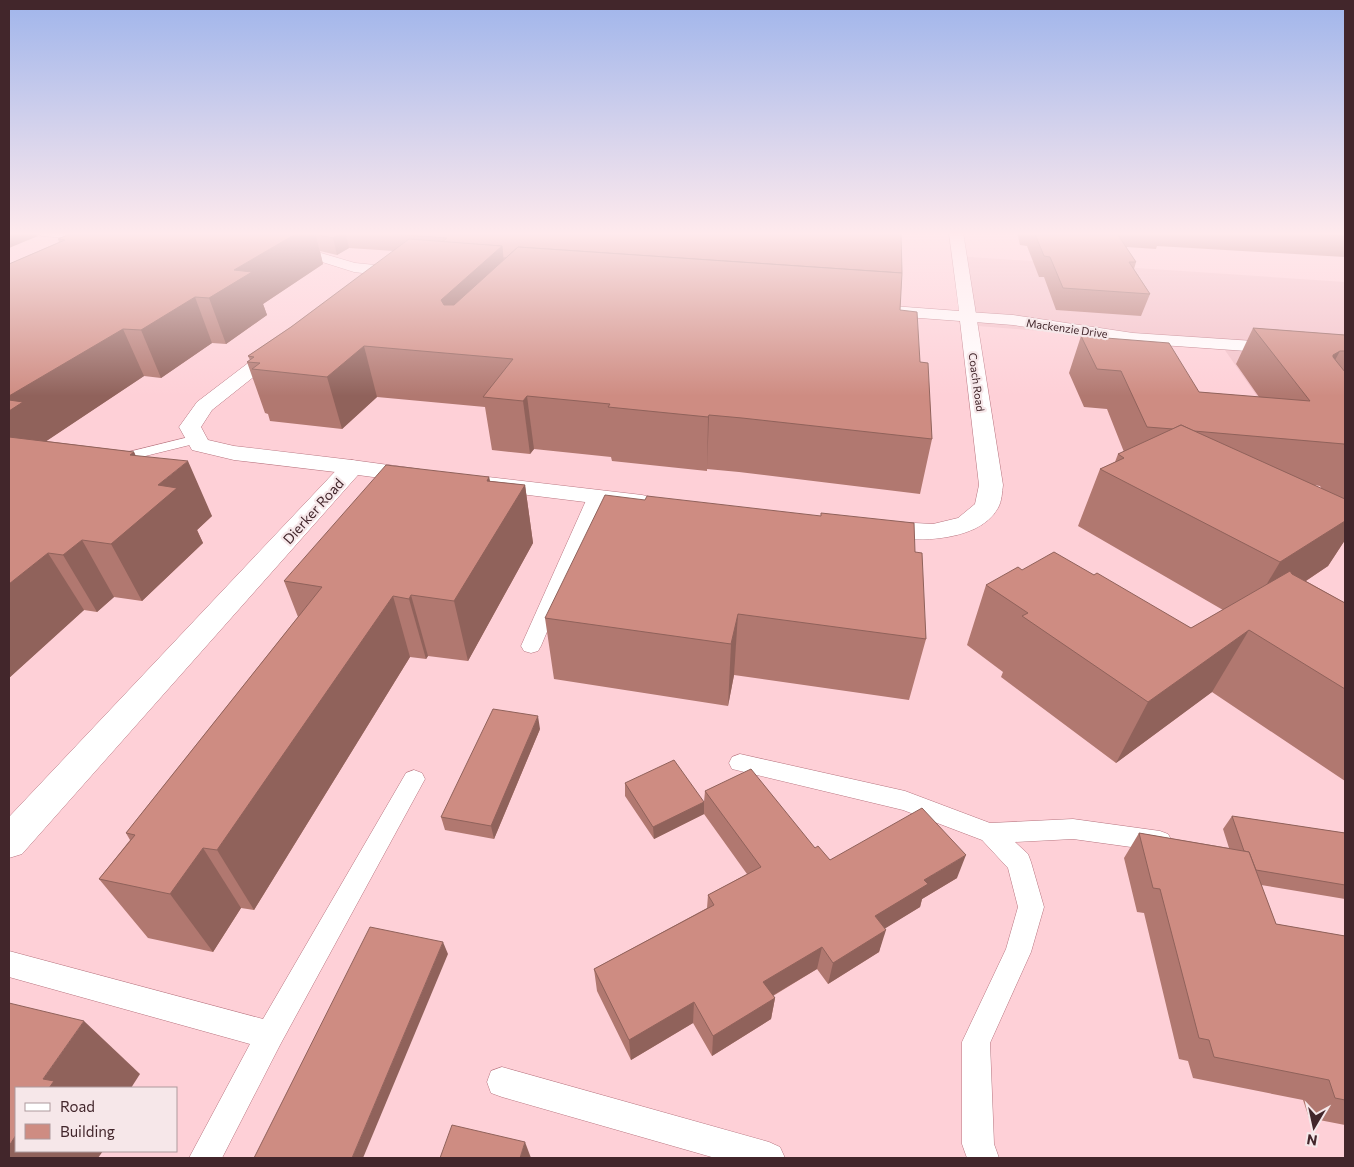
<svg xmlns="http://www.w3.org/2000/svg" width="1354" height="1167" font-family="Commissioner,sans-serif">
<rect width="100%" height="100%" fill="#fed0d7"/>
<!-- built -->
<path fill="#f2c1c8" d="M956 256 1345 282V522L1222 346 966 325Z"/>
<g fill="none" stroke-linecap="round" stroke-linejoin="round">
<!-- service casing -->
<g stroke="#b7747f" stroke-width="1">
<g id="service">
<path d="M197 435 202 436 204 439 202 442 113 464 108 463 106 460 108 457Z"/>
<path d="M596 491 601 493 604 496 541 646 538 651 531 653 524 651 521 646 588 496 591 493Z"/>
<path d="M740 754 905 791 990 823 1073 819 1160 831 1168 834 1172 841 1168 848 1160 851 1073 839 1015 842 1028 854 1031 862 1044 907 1031 952 990 1043 994 1144 999 1158H967L962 1144V1042L1006 949 1018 907 1008 868 982 840 903 810 732 769 729 763 732 757Z"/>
<path d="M414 770 422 773 425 779 280 1045 222 1158H189L250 1044 9 977V951L263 1019 406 773Z"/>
<path d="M502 1067 769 1142 780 1147 785 1158H715L502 1097 491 1093 487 1082 491 1071Z"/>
</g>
</g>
<!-- minor casing -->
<g stroke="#b7747f" stroke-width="1">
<g id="minor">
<path d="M968 312 1013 315 1133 333 1345 347V358L1133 343 1013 325 962 321 959 317 962 313Z"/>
<path d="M279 343 285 344 288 348 285 352 212 410 201 427 208 440 234 446 352 460 360 462 363 467 360 472 352 474 234 460 192 450 179 427 197 402 273 344Z"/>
</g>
</g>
<!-- tertiary casing -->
<g stroke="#b7747f" stroke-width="1">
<g id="tertiary">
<path d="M35 232H99L111 234 113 237 106 241 42 236Z"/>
<path d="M949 232H963L1003 485C1002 492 1002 501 998 508 978 545 904 543 869 534L865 529 869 524 878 521 933 524 958 518 975 504 979 485 960 321 879 315 873 314 871 310 873 306 879 305 959 311Z"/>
<path d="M285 247 321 253 355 263 405 268 410 270 413 273 410 276 405 278 354 272 319 261 280 254 278 251 280 248Z"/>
<path d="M352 460 418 469 426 471 430 476 426 481 418 483 358 475 22 854 9 858V817L344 462Z"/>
<path d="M488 477 642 495 651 497 654 502 651 507 642 509 480 489 476 484 480 479Z"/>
</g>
</g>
<!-- service -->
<use href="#service" fill="#fff" fill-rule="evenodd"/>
<!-- minor -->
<use href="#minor" fill="#fff" fill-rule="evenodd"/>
<!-- tertiary -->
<use href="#tertiary" fill="#fff" fill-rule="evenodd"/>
</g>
<!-- wall -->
<g fill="#b17870" fill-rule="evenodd">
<path d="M74 232H901L900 310 920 362 932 439 920 494 739 472 707 469V471L612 461 611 457 534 449 530 454 492 450 485 407 377 397 342 429 270 421 268 414 265 413 247 362 250 360 248 356 291 327 394 251 349 248 337 255 320 251 323 264 263 304 267 315 226 344 212 343 161 378 144 376 46 441 134 452 135 455 212 516 197 530 203 543 142 601 114 597 97 612 84 610 9 678V264L59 242 58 239Z"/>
<path d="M1017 232H1345V257L1157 246 1156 249 1126 247 1136 262 1134 269 1150 294 1141 316 1056 310 1044 277H1039L1027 246 1020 245Z"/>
<path d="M1253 328 1345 335V540L1328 566 1306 581 1345 603V781L1212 692 1116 763 1001 677 1003 672 967 645 986 585 1022 570 1094 575 1191 628 1223 610 1078 526 1100 469 1115 462 1118 454 1124 452 1107 409 1084 407 1069 373 1081 336 1199 392 1259 397 1236 364ZM1314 485 1320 486 1322 489Z"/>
<path d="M489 477 490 481 525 485 533 543 468 661 428 656 426 659 410 657 254 910 241 908 213 952 148 938 99 879 130 840 126 833 298 617 284 581Z"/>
<path d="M915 552 926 639 909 700 734 675 728 706 554 679 545 618Z"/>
<path d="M540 729 494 839 445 830 441 817Z"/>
<path d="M625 783 704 802 705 791 815 848 830 860 957 878 922 899 920 907 885 928 879 952 828 984 817 969 773 996 775 998 771 1019 712 1056 693 1023 631 1060 597 991 594 969 707 908 708 895 747 874 704 814 654 839 625 796Z"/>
<path d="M1232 816 1345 833V899L1261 885 1276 924 1345 936V1125L1309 1118 1303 1100 1193 1078 1188 1061 1179 1059 1144 913 1137 912 1124 858 1139 833 1229 848 1223 829Z"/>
</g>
<!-- shaded-wall -->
<g fill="#90625b">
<path d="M9 232H36L38 236 9 248Z"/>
<path d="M299 232H315L323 264 263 304 267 315 226 344 209 298 234 270Z"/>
<path d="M342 232H345L349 248 337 255 333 238Z"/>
<path d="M502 246 507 289 450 348 441 300Z"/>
<path d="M195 297 212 343 161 378 141 330Z"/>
<path d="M123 329 144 376 45 442 9 478V396Z"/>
<path d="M364 346 377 397 342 429 327 377Z"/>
<path d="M1340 351 1320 388 1333 355Z"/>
<path d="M527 396 534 449 530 454 523 401Z"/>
<path d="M709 415 707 469V471L708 417Z"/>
<path d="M134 452 159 504 158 485 188 461 212 516 197 530 203 543 142 601 111 544 130 455Z"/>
<path d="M489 477 498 529 525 485 533 543 468 661 454 601 487 481Z"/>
<path d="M1345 521V540L1328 566 1244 622 1280 562Z"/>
<path d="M82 540 114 597 97 612 63 555Z"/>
<path d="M48 553 84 610 9 678V584Z"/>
<path d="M411 595 428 656 426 659 409 599Z"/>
<path d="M393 596 410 657 254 910 217 850Z"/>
<path d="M738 614 734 675 728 706 731 644Z"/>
<path d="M1249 630 1212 692 1116 763 1148 702Z"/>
<path d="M538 716 540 729 494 839 491 826Z"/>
<path d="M704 802V814L654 839 653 827Z"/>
<path d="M203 848 241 908 213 952 170 894Z"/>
<path d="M966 855 957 878 922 899 920 907 868 939 875 916 924 880Z"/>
<path d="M886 930 879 952 828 984 833 963Z"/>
<path d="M443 942 448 954 363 1158H352Z"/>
<path d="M822 947 817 969 760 1003 763 982Z"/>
<path d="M775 998 771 1019 712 1056 713 1036Z"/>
<path d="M694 1002 693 1023 631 1060 629 1040Z"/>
<path d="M84 1021 140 1074 131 1088H49L43 1079Z"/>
<path d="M16 1135V1151H103L98 1158H9V1146Z"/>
<path d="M525 1142 531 1158H520Z"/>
</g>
<!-- building -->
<g fill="#ce8c82" stroke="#90625b">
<path d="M74 232H299L234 270 252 272 209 298 195 297 141 330 123 329 9 396V264L65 240 58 239Z"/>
<path d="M315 232H342L333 238 315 234Z"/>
<path d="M366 232H901L902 273 518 247 506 258H503L502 246 442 242 447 238Z"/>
<path d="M1034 232H1116L1136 262H1129L1150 294 1063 288 1050 257 1044 256Z"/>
<path d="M1274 232H1345V236Z"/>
<path d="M409 239 502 246 441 300 444 305H454L518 247 902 273 900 310 917 312 920 362 928 363 932 439 742 418 709 415 708 417 608 407 610 404 527 396 523 401 483 397 513 359 364 346 327 377 252 369 260 363 247 362 254 357 248 356 291 327Z"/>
<path d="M1253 328 1345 335V351H1340L1333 355V357L1345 372V446L1344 444 1194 431 1181 425 1173 429 1147 427 1121 371 1097 369 1081 336 1169 343 1199 392 1310 401Z"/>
<path d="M9 400 23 402 9 411Z"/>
<path d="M1181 425 1345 499V521L1280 562 1100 469 1124 458 1118 454Z"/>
<path d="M9 437 134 452 130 455 188 461 158 485 177 488 111 544 82 540 63 555 48 553 9 584Z"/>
<path d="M386 465 489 477 487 481 525 485 454 601 411 595 409 599 393 596 217 850 203 848 170 894 99 879 135 835 126 833 322 587 284 581Z"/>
<path d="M605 495 645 500 647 496 821 516V513L914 523 915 552 922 553 926 639 738 614 731 644 545 618Z"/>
<path d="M1054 552 1094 575 1097 573 1191 628 1290 571 1292 574 1345 603V689L1249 630 1148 702 1022 616 1028 613 986 585 1018 567 1022 570Z"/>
<path d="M493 709 538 716 491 826 441 817Z"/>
<path d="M674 760 704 802 653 827 625 783Z"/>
<path d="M751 769 815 848 818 846 830 860 922 808 966 855 924 880 928 884 875 916 886 930 833 963 822 947 763 982 775 998 713 1036 694 1002 629 1040 594 969 714 905 708 895 761 867 705 791Z"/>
<path d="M1232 816 1345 833V885L1256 870 1249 852 1244 851Z"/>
<path d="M1139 833 1249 852 1276 924 1345 936V1100L1335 1098 1329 1080 1214 1057 1209 1040 1199 1038 1160 889 1153 888Z"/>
<path d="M370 927 443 942 352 1158H254Z"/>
<path d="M9 1003 84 1021 43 1079 54 1081 49 1088H16V1135L9 1146Z"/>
<path d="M452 1125 525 1142 520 1158H440Z"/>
</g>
<!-- sky -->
<linearGradient id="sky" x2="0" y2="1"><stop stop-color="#a0b5eb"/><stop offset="0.59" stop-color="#ffeaed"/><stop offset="1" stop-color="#ffeaed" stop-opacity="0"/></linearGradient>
<rect width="1354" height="396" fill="url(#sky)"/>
<g text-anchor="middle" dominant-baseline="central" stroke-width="4.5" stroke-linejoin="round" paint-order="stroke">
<!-- far-street labels -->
<g font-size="11" fill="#42262b" stroke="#f6e7e9">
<text transform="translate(1067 328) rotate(8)">Mackenzie Drive</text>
<text transform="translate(977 382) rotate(82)">Coach Road</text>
</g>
<!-- street labels -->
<g font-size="14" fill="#42262b" stroke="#f6e7e9">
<text transform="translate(313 511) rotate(-48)">Dierker Road</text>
</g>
</g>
<!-- border -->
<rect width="1354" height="1167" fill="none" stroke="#42262b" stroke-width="20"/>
<!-- legend -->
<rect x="15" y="1087" width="162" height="65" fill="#f6e7e9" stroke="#ae9a9d"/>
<rect x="25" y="1103" width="25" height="8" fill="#ffffff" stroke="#ae9a9d"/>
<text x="60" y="1112" font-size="15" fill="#42262b">Road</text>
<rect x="25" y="1124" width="25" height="15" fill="#ce8c82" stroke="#ae9a9d"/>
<text x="60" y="1137" font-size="15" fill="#42262b">Building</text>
<!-- north arrow -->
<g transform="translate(1314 1127) rotate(189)" stroke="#f6e7e9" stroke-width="4" paint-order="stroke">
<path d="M0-4L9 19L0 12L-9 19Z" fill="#42262b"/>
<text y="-8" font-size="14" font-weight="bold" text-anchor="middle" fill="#42262b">N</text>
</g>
</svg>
